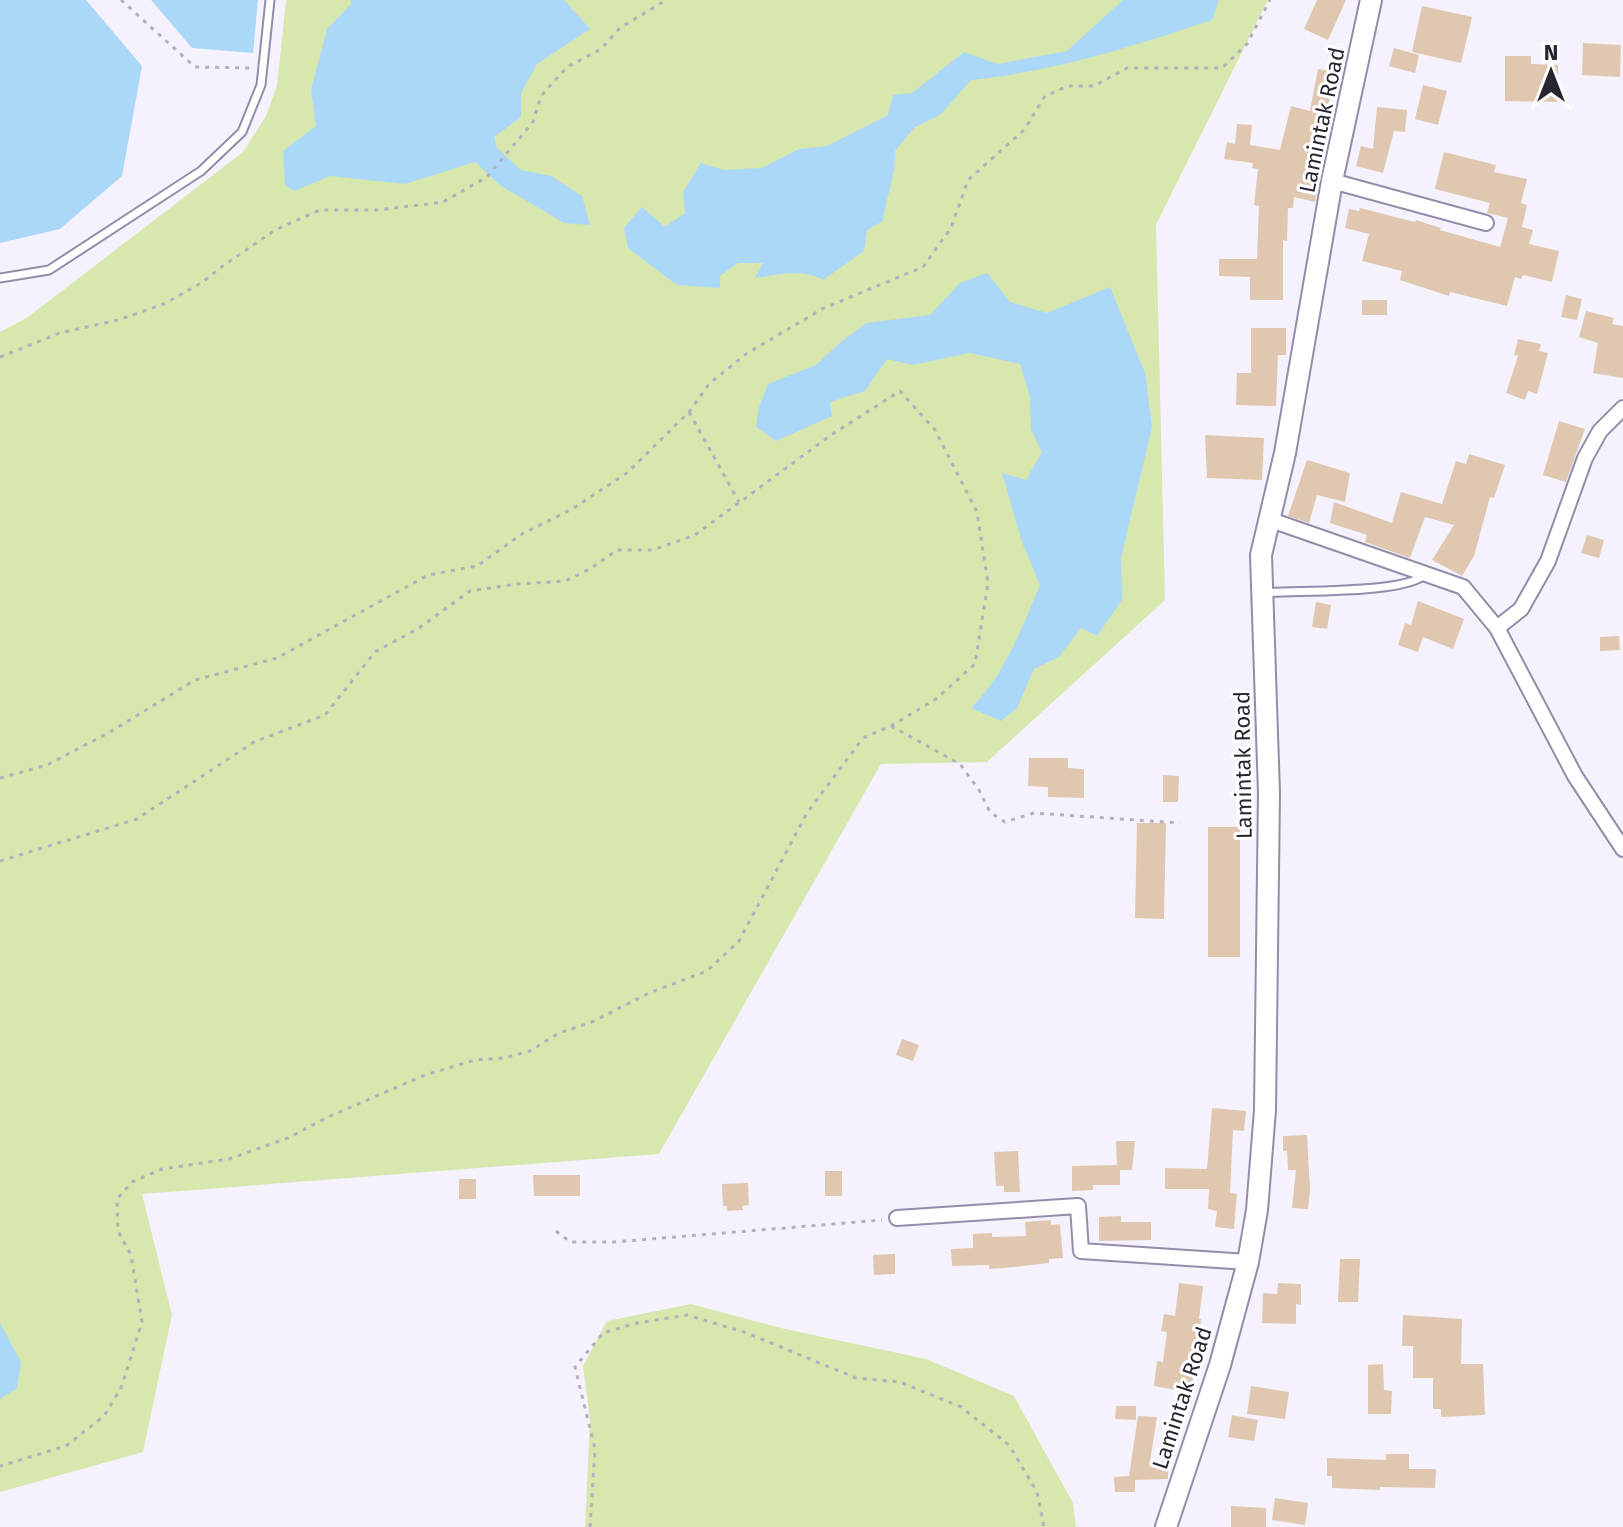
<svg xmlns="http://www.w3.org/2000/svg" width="1623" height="1527" font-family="'Fira Sans',sans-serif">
<rect width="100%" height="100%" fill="#f5f2fe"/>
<!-- green -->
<g fill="#d7e7ad">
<path d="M286 0H1268L1156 225 1165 600 987 762 881 764 659 1154 142 1194 172 1315 143 1452 0 1492V332L28 317 243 152 266 116 277 86Z"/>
<path d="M691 1304 785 1329 926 1359 1014 1396 1073 1503 1076 1527H585L590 1419 583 1366 607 1321Z"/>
</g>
<!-- water -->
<g fill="#abd8f8">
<path d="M0 0H86L142 66 122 176 60 229 0 243Z"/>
<path d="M151 0H258L253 53 192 48Z"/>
<path d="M351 0H563L566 2 590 29 537 64 521 93V117L494 137 497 148 521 170 551 176 582 196 590 225 564 223 501 186 475 162 405 184 330 176 294 191 285 185 283 151 316 126 311 90 327 29 351 4Z"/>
<path d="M1123 0H1219L1212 20C1130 47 1057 71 971 80L940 115 915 127 895 151C896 175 886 197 883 221L867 230 864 251 823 280C805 268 776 275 755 278L763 263H738L720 276V288L677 285 628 248 624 228 642 207 665 227 685 213 683 192 701 163 724 170 762 168 799 149 827 146 888 115 893 95 912 93 964 52 998 64 1067 51Z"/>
<path d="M987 273 1010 302 1047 313 1110 287 1145 373 1152 427 1121 558 1122 600 1097 636 1081 628 1059 657 1034 669 1017 708 1001 721 971 708C1005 675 1022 627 1040 585L1022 542 1002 473 1026 480 1042 452 1031 430 1030 397 1020 364 970 353 912 365 887 359 865 391 830 402 832 416 776 441 756 427 759 407 768 384 816 365 842 341 866 323 930 315 960 283Z"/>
<path d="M0 1323 21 1362 17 1388 0 1399Z"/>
</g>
<!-- building -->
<g fill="#dfc8af">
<path d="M1317 0H1346L1328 40 1304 29Z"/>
<path d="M1422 6 1472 17 1461 63 1412 52Z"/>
<path d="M1583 43 1621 45 1620 77 1582 75Z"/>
<path d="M1394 48 1419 55 1415 73 1389 66Z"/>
<path d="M1505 56H1531V64L1558 65 1557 102 1505 101Z"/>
<path d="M1318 69 1337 72 1315 155 1324 157 1315 202 1294 197 1293 208H1288L1287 241 1283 240V300H1250V277L1219 276V259H1257L1259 206 1254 205 1258 169 1252 168 1253 163 1224 159 1227 142 1235 144 1237 124 1252 125 1250 145 1280 150 1291 106 1310 111Z"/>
<path d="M1423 85 1447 91 1438 125 1415 119Z"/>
<path d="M1377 107 1407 110 1405 132 1394 131 1383 173 1356 166 1361 146 1373 149Z"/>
<path d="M1444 152 1496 165 1494 172 1527 179 1521 203 1527 205 1522 227 1533 230 1529 244 1559 251 1552 282 1523 275 1521 279 1515 277 1507 306 1450 292 1449 296 1400 280 1402 271 1362 261 1369 234 1345 228 1349 209 1359 211 1360 208 1415 222 1416 220 1441 228 1440 230 1500 247 1508 218 1487 213 1490 203 1435 189Z"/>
<path d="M1566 295 1582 299 1577 320 1561 317Z"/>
<rect x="1362" y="300" width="25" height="15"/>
<path d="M1586 311 1614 318 1612 324 1623 326V378L1593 373 1598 343 1579 337Z"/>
<path d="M1251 328H1286V355H1278L1276 406 1236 405 1237 373H1251Z"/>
<path d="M1518 339 1541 344 1539 351 1548 353 1537 394 1528 391 1525 400 1506 393 1518 356 1514 355Z"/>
<path d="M1559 421 1585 429 1566 482 1543 475Z"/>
<path d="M1205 435 1264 438 1262 480 1207 478Z"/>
<path d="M1469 454 1505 465 1494 498 1490 497 1474 556 1462 576 1432 560 1454 525 1425 517 1410 558 1365 542 1367 535 1330 523 1334 502 1392 523 1401 492 1442 504 1456 461 1466 464Z"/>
<path d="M1307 460 1350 473 1345 502 1317 495 1309 523 1288 516Z"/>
<path d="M1587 535 1604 540 1599 558 1581 553Z"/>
<path d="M1418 601 1464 619 1453 649 1423 637 1418 652 1398 645 1405 623 1411 625Z"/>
<path d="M1316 602 1331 605 1327 629 1312 627Z"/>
<path d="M1619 636 1620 650 1600 651V637Z"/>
<path d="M1029 758H1068V768L1084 769V798L1048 797V787L1028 786Z"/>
<path d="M1163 775 1179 776 1178 802H1163Z"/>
<path d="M1137 823H1166L1164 919 1135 918Z"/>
<rect x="1208" y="827" width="32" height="130"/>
<path d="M902 1039 919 1045 913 1061 896 1055Z"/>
<path d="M1212 1108 1246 1111 1244 1131 1233 1130 1230 1193 1237 1194 1234 1229 1215 1227 1217 1211 1208 1209 1209 1189H1165V1168L1207 1169Z"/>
<path d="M1307 1135 1310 1190 1308 1209 1292 1208 1296 1170H1288L1287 1151H1283V1136Z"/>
<path d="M1116 1141H1135L1132 1170H1120V1185H1093V1190L1072 1191V1166L1117 1165Z"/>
<path d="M1018 1151 1020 1192H1004V1186H996L994 1152Z"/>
<rect x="825" y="1171" width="17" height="25"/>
<path d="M533 1175H580V1196H534Z"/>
<rect x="459" y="1179" width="17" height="20"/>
<path d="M748 1183 749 1205 742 1206 743 1210 727 1211V1206H723L722 1184Z"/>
<path d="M1121 1216V1222H1151V1240L1099 1241V1217Z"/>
<path d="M1051 1220V1225L1060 1224 1063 1258 1049 1259V1263L1004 1268 989 1269V1265L952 1266 951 1249 973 1248V1234L992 1233V1237L1026 1236 1025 1222Z"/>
<path d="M895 1254V1274L874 1275 873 1255Z"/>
<path d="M1340 1259H1360L1358 1302H1338Z"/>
<path d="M1179 1283 1203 1286 1199 1319H1201L1191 1393 1154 1386 1157 1361 1163 1362 1167 1332 1161 1331 1164 1314 1175 1316Z"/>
<path d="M1278 1283 1301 1284V1305L1296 1304V1324L1262 1323 1263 1293 1277 1294Z"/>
<path d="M1403 1315 1462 1319 1461 1364H1483L1485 1415 1441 1417V1409H1433V1378H1413V1346H1402Z"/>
<path d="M1383 1364 1384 1390 1392 1391 1391 1414H1368V1365Z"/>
<path d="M1251 1386 1289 1392 1285 1419 1247 1414Z"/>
<path d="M1116 1406H1136V1420L1115 1419Z"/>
<path d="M1232 1415 1258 1420 1254 1441 1228 1437Z"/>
<path d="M1138 1416 1157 1417 1150 1461H1169L1168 1479 1135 1480V1492H1115L1114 1477 1129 1476Z"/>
<path d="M1386 1454H1409V1469H1436L1435 1488 1380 1487V1490L1332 1488V1476H1327V1458L1386 1460Z"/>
<path d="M1275 1498 1308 1503 1305 1525 1272 1520Z"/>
<path d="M1231 1506 1266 1508V1527H1231Z"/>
</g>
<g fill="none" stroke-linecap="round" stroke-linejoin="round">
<!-- service casing -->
<g stroke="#948ca9" stroke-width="11">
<g id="service">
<path d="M0 278 49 270 201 171 242 132 261 85 270 0"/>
<path d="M1264 593C1296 590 1408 594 1425 574"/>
</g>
</g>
<!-- minor casing -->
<g stroke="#948ca9" stroke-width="18">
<g id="minor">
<path d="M1332 181 1486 223"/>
<path d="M1268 519 1463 587 1497 628 1575 776 1623 849"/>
<path d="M1497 628 1521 609 1548 561 1585 458 1600 431 1623 408"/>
<path d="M897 1218 1078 1206 1081 1251 1248 1262"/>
</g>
</g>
<!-- secondary casing -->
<g stroke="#948ca9" stroke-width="24">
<path id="secondary" d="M1166 1527 1220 1365 1248 1262 1257 1210 1265 1110 1269 793 1261 555 1285 453 1332 181 1371 0"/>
</g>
<!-- path -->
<g stroke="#b4b1bd" stroke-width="3" stroke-dasharray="4 6" stroke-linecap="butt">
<path d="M121 0 195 67 251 68"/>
<path d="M0 357 60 333 118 320 164 304 203 282 220 268 275 230 320 210H379L443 202 487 177 533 122 541 96 567 67 601 49 620 28 666 0"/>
<path d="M689 412 739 502"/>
<path d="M891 726 960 764 979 790 990 812 1005 822 1034 813 1180 823"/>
<path d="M0 778 47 765 110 732 195 680 277 658 428 575 477 566 522 534 572 509 627 473 689 412 709 384 746 354 824 308 923 267 951 228 968 180 1024 130 1045 96 1068 86H1094L1127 68H1222L1247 44 1270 0"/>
<path d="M0 861 137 819 254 742 325 715 375 652 419 628 470 591 517 584 565 581 590 569 617 550H653L695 535 831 435 900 391 935 430 977 512 988 583 975 664 936 699 891 726 863 738 807 813 739 941 707 971 649 993 592 1022 559 1033 530 1051 504 1058 475 1060 425 1075 328 1117 288 1138 229 1159 162 1169 132 1182 117 1199 118 1231 131 1255 142 1322 121 1388 104 1416 66 1446 0 1466"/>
<path d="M556 1231 570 1242H614L882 1220"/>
<path d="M590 1527 595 1449 575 1367 603 1333 637 1323 687 1315 747 1333 856 1378 900 1382 961 1407 1009 1445 1037 1492 1044 1527"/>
</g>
<!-- service -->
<use href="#service" stroke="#fff" stroke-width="7"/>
<!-- minor -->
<use href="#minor" stroke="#fff" stroke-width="14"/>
<!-- secondary -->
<use href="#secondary" stroke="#fff" stroke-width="20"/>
</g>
<g text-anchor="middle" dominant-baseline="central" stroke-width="6" stroke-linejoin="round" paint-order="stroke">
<!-- street labels -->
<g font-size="22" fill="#282531" stroke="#fff">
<text transform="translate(1322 120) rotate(-78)">Lamintak Road</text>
<text transform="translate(1243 765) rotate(-91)">Lamintak Road</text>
<text transform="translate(1182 1398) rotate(-72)">Lamintak Road</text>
</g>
</g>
<!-- north arrow -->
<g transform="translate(1551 72)" stroke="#ffffff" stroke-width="6" paint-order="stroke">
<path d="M0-6L14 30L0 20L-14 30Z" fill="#282531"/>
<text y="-12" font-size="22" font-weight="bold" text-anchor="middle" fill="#282531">N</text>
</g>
</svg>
